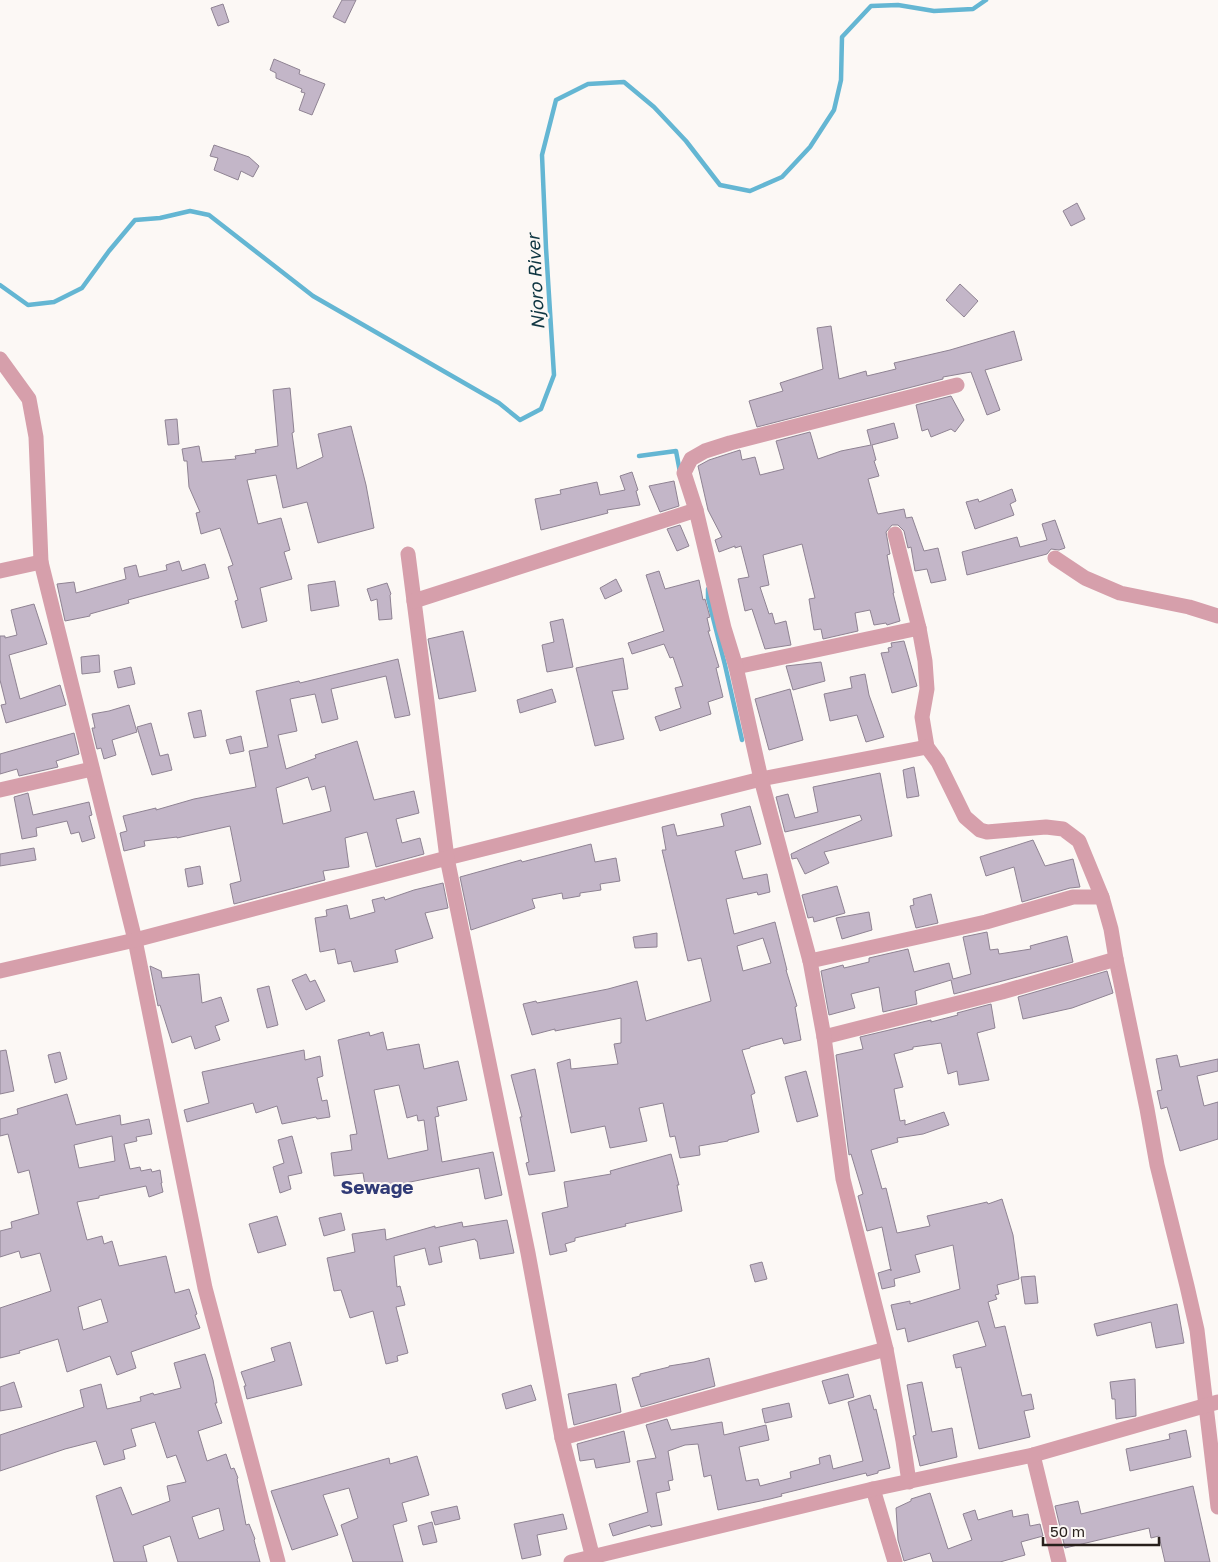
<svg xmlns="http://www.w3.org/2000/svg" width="1218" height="1562" font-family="'Golos Text',sans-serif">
<rect width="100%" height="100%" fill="#fcf8f5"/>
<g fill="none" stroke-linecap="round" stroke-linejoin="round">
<!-- stream -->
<g stroke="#64b6d3" stroke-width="4.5">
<path d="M0 285 28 305 54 302 82 288 109 251 135 220 160 218 190 211 209 215 313 296 499 403 520 420 541 409 554 375 546 248 542 155 556 100 588 84 624 82 654 107 686 141 720 185 750 191 782 177 810 147 834 110 841 80 842 37 871 6 898 5 934 11 973 9 986 0"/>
<path d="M639 456 676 451 680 472"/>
<path d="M708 589V598L725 665 742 740"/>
</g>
</g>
<!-- building -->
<g fill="#c3b6c8" stroke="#8f8393" fill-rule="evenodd">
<path d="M342 0H356L345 23 333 17Z"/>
<path d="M223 4 229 22 218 26 211 8Z"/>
<path d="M274 59 300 70 299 74 325 84 312 115 299 110 305 93 301 92 302 89 276 78V73L270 70Z"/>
<path d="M214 145 249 157 259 166 253 177 241 171 238 180 214 170 218 158 210 156Z"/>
<path d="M1077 203 1085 219 1071 226 1063 211Z"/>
<path d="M960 284 978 301 964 317 946 300Z"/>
<path d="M831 326 839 379 866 371 867 376 896 369 894 363 950 350 1014 331 1022 360 985 370 1000 410 987 415 971 372 943 377V379L757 427 749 401 783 391 780 383 823 369 817 328Z"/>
<path d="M290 388 294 432 292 433 297 469 323 457 318 434 351 426 366 485 374 528 318 543 307 502 283 508 276 475 247 480 258 524 281 518 290 550 284 552 292 579 260 588 267 621 242 628 235 601 238 600 228 567 233 565 220 528 201 534 196 513 200 512 189 487 187 461H184L182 449 199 446 202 462 236 459 235 456 256 453 255 450 278 446 273 390Z"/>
<path d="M951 396 964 420 955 432 951 429 931 437 928 429 922 431 916 405Z"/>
<path d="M177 419 179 444 168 445 165 420Z"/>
<path d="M894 423 898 438 872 445 876 460 874 461 879 476 868 479 877 512 878 514 904 509 906 518 912 517 924 551 938 548 946 580 931 583 927 569 915 571 911 547 908 548 904 531 898 525H892L886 532 890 554 887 555 894 593H893L900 621 887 625 886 623 874 625 870 610 855 613 858 631 823 639 821 629 814 630 809 599 815 598 802 544 763 555 769 585 760 587 769 614 772 613 775 624 786 621 791 645 765 649 752 609 745 611 738 579 749 577 741 546 735 548V546L719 552 715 540 722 537 708 510 698 466 709 460 740 450 742 460 755 457 760 475 784 469 776 441 810 432 818 459 841 451 871 445 867 430Z"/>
<path d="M632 472 638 490 636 491 640 505 607 510 608 513 541 530 535 499 561 494 560 490 597 482 600 495 625 490 620 476Z"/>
<path d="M674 481 679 506 660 512 649 486Z"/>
<path d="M1012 489 1016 501 1010 504 1014 515 975 529 966 502 978 499 979 502Z"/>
<path d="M1055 520 1065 548 1059 550 1051 549 1047 554 967 575 962 552 1017 537 1020 547 1047 540 1042 524Z"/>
<path d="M680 525 689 546 677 551 667 529Z"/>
<path d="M179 561 182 571 205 564 209 578 128 600 129 603 90 614V616L65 621 57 584 74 582 76 593 126 579 124 568 136 565 139 577 167 570 166 565Z"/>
<path d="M659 571 665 589 699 580 703 600 705 599 710 617 707 618 710 631H708L719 667 716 668 723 697 708 702 711 714 660 731 655 717 681 708 675 688 683 686 673 657 670 658 664 644 632 654 628 643 664 631 646 575Z"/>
<path d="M616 579 622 591 605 599 600 588Z"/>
<path d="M335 581 339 606 311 611 308 585Z"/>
<path d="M387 583 391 594 390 595 392 619 379 620 377 599 371 601 367 589Z"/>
<path d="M34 604 47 644 9 655 20 699 60 685 66 705 6 723 1 705 6 704 0 680V636H5V638L17 635 11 610Z"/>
<path d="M563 619 573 667 547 672 542 645 554 642 550 622Z"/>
<path d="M463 631 476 691 439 699 428 639Z"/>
<path d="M904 641 917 686 892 693 881 653 889 652 888 648 892 647 891 643Z"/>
<path d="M99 655 100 672 82 674 81 657Z"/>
<path d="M623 658 628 689 612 691 624 739 595 746 576 668Z"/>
<path d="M398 659 410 715 395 718 386 676 331 689 338 719 322 723 315 694 290 699 297 731 278 735 286 769 316 758 315 755 357 741 374 800 414 791 419 813 396 819 402 843 420 838 424 854 376 867 367 832 345 838 349 867 323 871 325 880 234 904 230 884 241 881 230 826 177 838V837L144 841 145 846 124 851 120 833 127 831 123 816 156 808V810L194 799 256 787 249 751 268 747 256 691 299 681 300 683ZM308 777 312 790 325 786 331 811 283 824 276 788Z"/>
<path d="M821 662 825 681 793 690 786 666Z"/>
<path d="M131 667 135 684 118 688 114 671Z"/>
<path d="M865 674 869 695 884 737 866 742 857 715 830 721 824 694 852 688 850 677Z"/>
<path d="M552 689 556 702 520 713 517 700Z"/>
<path d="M790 689 803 740 769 750 755 699Z"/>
<path d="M129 705 137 732 112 740 116 755 104 759 101 748 97 749 92 728H95L92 714 109 711Z"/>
<path d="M201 710 206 736 194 738 188 713Z"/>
<path d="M151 723 160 756 168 754 172 770 152 775 137 727Z"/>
<path d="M74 733 79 754 56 761 58 767 19 776 17 769 0 774V754Z"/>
<path d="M241 736 244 751 230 754 226 740Z"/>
<path d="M914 767 919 796 907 798 903 770Z"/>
<path d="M880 773 892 836 824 852 829 863 805 874 797 858 792 859 791 854 862 820 860 815 785 832 776 797 788 794 795 818 818 812 813 787Z"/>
<path d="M28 793 33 815 89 802 92 815 89 816 95 838 82 842 79 832 71 834 67 821 36 828 37 836 22 839 14 797Z"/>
<path d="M750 806 761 844 735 851 743 879 767 874 770 892 758 895 757 892 726 899 734 934 775 922 787 970H786L797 1006 795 1007 801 1040 784 1044 782 1038 750 1047V1048L742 1050 755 1093 751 1095 759 1132 728 1140V1141L699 1146 700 1155 680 1158 675 1136 670 1137 663 1103 639 1108 647 1141 610 1148 605 1126 571 1133 557 1063 570 1059 571 1069 618 1064 614 1044 621 1043V1018L555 1031V1029L532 1035 523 1004 536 1001 537 1003 608 989 637 981 646 1021 711 1001 701 958 688 961 662 850H666L662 827 674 824 677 836 724 826 721 814ZM763 938 771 963 743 971 737 946Z"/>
<path d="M1033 840 1045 866 1073 859 1080 887 1070 888 1022 902 1014 867 986 876 980 857Z"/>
<path d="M591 844 595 862 616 858 620 881 600 884 601 890 580 893V896L563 899 562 893 532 899 535 908 471 930 460 877 521 860 522 862Z"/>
<path d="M34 848 36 860 0 866V854Z"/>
<path d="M200 866 203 884 188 887 185 869Z"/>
<path d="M443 883 448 908 425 913 433 938 395 950 398 962 354 972 351 961 338 964 335 949 320 952 315 918 327 916 326 910 347 905 350 919 375 912 372 900 384 897 385 900 414 890Z"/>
<path d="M837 886 845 913 814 922 813 917 808 918 802 895Z"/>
<path d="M931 894 938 923 916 928 910 906 914 905 913 899Z"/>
<path d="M869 912 872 930 842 939 836 918Z"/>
<path d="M987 932 990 950 998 949 999 954 1031 949 1030 946 1067 936 1073 962 954 994 951 980 915 991 917 1004 883 1012 879 987 851 994 855 1008 829 1015 821 971 843 965 844 968 869 962V958L908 949 914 972 949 963 953 979 971 974 963 937Z"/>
<path d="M657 933V947L635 948 633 937Z"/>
<path d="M150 966 161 971 162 978 199 974 202 1003 221 997 229 1021 215 1026 220 1040 195 1049 191 1036 172 1043 160 1005 158 1006Z"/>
<path d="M1107 971 1113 993 1072 1008 1023 1019 1018 997Z"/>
<path d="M306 974 310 982 315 980 325 1001 306 1010 292 980Z"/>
<path d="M269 986 278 1025 267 1028 257 989Z"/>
<path d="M991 1004 995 1028 977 1033 989 1080 959 1085 957 1071 948 1074 941 1043 913 1047V1049L894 1054 903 1087 894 1089 900 1121 905 1120V1125L944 1112 949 1125 923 1134 897 1138 898 1142 871 1150 882 1189 886 1188 897 1233 930 1226 927 1216 987 1202 988 1204 1002 1199 1013 1235 1019 1279 997 1285 999 1294 995 1295 997 1299 988 1302 995 1328 1005 1326 1022 1396 1031 1394 1034 1409 1024 1411 1030 1437 979 1449 961 1367 956 1368 953 1355 986 1346 978 1321 908 1342 905 1328 897 1330 891 1305 910 1301V1304L960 1289 953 1245 915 1255 920 1272 894 1279 895 1286 882 1289 878 1273 891 1269V1271L882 1227 867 1231 858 1196 863 1194 851 1154 849 1155 836 1055 863 1049 860 1037 931 1020V1022L958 1015 957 1013Z"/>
<path d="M369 1032 370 1036 383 1032 387 1050 419 1044 424 1069 458 1061 467 1100 437 1107 439 1116 435 1117 442 1162 493 1152 502 1195 485 1199 479 1168 366 1191 363 1173 334 1176 331 1153 352 1150 350 1135 357 1134 338 1040ZM399 1085 407 1118 417 1115 418 1121 424 1120 428 1150 388 1159 374 1090Z"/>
<path d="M6 1050 14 1091 0 1094V1051Z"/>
<path d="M304 1050 305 1060 320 1056 323 1076 317 1078 322 1101 327 1100 330 1117 317 1119 316 1117 282 1124 277 1106 256 1113 253 1103 187 1122 184 1110 209 1103 202 1072Z"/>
<path d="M60 1052 67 1079 55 1083 48 1055Z"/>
<path d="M1177 1055 1180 1067 1218 1059V1071L1197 1076 1204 1106 1218 1102V1139L1180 1151 1167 1107 1161 1109 1157 1091 1162 1090 1156 1059Z"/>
<path d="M535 1069 555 1171 529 1175 526 1163 529 1162 520 1117H522L511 1075Z"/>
<path d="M806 1071 818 1116 797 1122 785 1077Z"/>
<path d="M67 1094 76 1125 120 1115 121 1125 149 1119 152 1134 136 1137 137 1141 124 1144 130 1169 140 1167 141 1171 151 1169 152 1172 160 1170 162 1183H161L163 1192 149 1197 146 1186 99 1196V1198L77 1202 87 1240 102 1236 104 1244 112 1241 119 1266 166 1256 175 1293 189 1289 197 1314 195 1315 200 1328 131 1352 136 1368 117 1375 110 1356 67 1372 58 1339 19 1351 20 1353 0 1358V1308L51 1291 40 1253 21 1258 19 1251 0 1257V1231L12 1228 11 1222 39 1214 29 1170 18 1173 8 1134 0 1136V1119L18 1114 17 1109ZM112 1136 115 1161 79 1168 74 1145ZM101 1299 108 1322 83 1330 78 1307Z"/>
<path d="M292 1136 302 1173 288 1176 291 1189 280 1193 273 1167 284 1163 278 1140Z"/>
<path d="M671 1154 679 1185H677L682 1211 625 1224 626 1226 575 1238V1241L565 1244 567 1251 550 1255 542 1213 568 1207 564 1182 611 1174 610 1171Z"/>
<path d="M341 1213 345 1230 324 1236 319 1218Z"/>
<path d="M277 1216 286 1245 258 1253 249 1224Z"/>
<path d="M507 1220 514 1253 480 1259 477 1241H476L475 1239 439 1247 442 1262 429 1265 425 1248 394 1256 397 1287 400 1286 405 1305 396 1307 408 1353 397 1356 398 1361 386 1364 373 1311 350 1318 341 1290 334 1291 327 1258 355 1252 352 1234 385 1229 386 1240 435 1226V1228L462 1222 463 1227Z"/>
<path d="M762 1262 767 1279 755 1282 750 1265Z"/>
<path d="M1035 1276 1038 1303 1025 1304 1021 1277Z"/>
<path d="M1177 1304 1184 1343 1156 1348 1151 1322 1097 1336 1094 1324Z"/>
<path d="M290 1342 302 1385 247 1399 244 1386H246L241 1372 275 1361 271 1348Z"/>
<path d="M205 1354 213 1380 217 1403H215L222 1423 198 1431 207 1461 226 1454 231 1469 234 1468 238 1478 237 1479 246 1525 249 1524 255 1539 254 1540 260 1562H178L170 1536 143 1546 147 1562H114L96 1496 121 1487 132 1515 170 1501 167 1486 186 1482 176 1455 167 1458 155 1422 131 1429 136 1446 123 1450 125 1459 104 1465 96 1441 65 1449 0 1471V1435L84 1407 80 1390 101 1384 107 1409 141 1401 140 1397 153 1393 154 1395 181 1388 174 1363ZM219 1508 224 1530 199 1539 192 1517Z"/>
<path d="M709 1358 715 1386 641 1407 632 1378 640 1376V1374L669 1367V1366L694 1362Z"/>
<path d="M848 1374 854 1397 829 1404 822 1381Z"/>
<path d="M1135 1379 1136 1416 1116 1419 1115 1399H1112L1110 1382Z"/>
<path d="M14 1382 22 1407 0 1411V1387Z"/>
<path d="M922 1382 932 1432 952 1428 957 1457 920 1466 913 1436 916 1435 907 1385Z"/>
<path d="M616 1384 621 1412 574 1425 568 1394Z"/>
<path d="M531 1385 536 1400 506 1409 502 1394Z"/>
<path d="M870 1395 874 1410 876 1409 890 1468 878 1471V1473L867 1476 866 1473 781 1494 782 1496 770 1499 718 1510 711 1475 704 1477 698 1444 685 1445 668 1451 673 1480 668 1481 670 1490 656 1493 662 1525 651 1527 650 1525 613 1536 609 1524 648 1512 637 1461 656 1458 646 1425 667 1419 671 1430 722 1422 724 1435 766 1425 769 1440 739 1447 746 1481 758 1479 760 1486 791 1478 790 1472 820 1464 819 1458 830 1455 833 1469 863 1461 848 1402Z"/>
<path d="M789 1403 792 1417 765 1423 762 1409Z"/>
<path d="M1186 1430 1191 1457 1130 1471 1126 1449 1170 1439 1169 1434Z"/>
<path d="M624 1431 630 1462 596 1468 594 1459 580 1461 577 1444Z"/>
<path d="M417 1456 429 1495 402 1503 407 1521 393 1525 403 1562H353L341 1525 358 1518 349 1488 323 1495 338 1535 292 1550 271 1491 389 1458 390 1464Z"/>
<path d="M1193 1486 1210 1562H1165L1159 1536 1151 1538 1149 1528 1065 1548 1055 1506 1078 1501 1081 1514Z"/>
<path d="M930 1493 948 1549 972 1540 963 1514 975 1510 978 1520 1012 1510 1013 1517 1028 1514 1030 1526 1040 1524 1043 1536 1021 1542 1025 1555 1000 1562H933L930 1553 904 1561 898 1540 896 1508 911 1501V1499Z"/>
<path d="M457 1506 460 1519 435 1525 431 1512Z"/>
<path d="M563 1514 567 1529 537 1535 541 1555 522 1559 514 1524Z"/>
<path d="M432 1522 437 1542 423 1545 418 1526Z"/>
</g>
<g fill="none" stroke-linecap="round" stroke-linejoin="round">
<!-- minor -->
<g stroke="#d69fab" stroke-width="15">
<path d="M0 359 29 399 36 437 41 562 135 940 205 1288 278 1562"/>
<path d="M895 534 919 628 925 661 927 689 922 717 927 747 938 762 965 817 980 830 987 832 1046 827 1063 829 1079 841 1102 897 1111 929 1116 959 1147 1109 1157 1165 1187 1286 1197 1330 1218 1507"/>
<path d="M408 554 447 858 761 779 927 747"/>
<path d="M1055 558 1085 578 1120 593 1189 607 1218 616"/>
<path d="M0 571 41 562"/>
<path d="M414 601 696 510"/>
<path d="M736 667 919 628"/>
<path d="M0 790 92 769"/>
<path d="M810 961 986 922 1073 897H1102"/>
<path d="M0 971 135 940 447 858 528 1253 562 1438 594 1562"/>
<path d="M824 1037 1002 992 1116 959"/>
<path d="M562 1438 886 1349"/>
<path d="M1033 1455 1059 1562"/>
<path d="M909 1482 903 1441 886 1349 843 1179 824 1037 810 961 761 779 736 667 724 628 696 510 684 473 691 459 705 451 730 443 957 385"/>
<path d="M873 1489 895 1562"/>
<path d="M571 1562 873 1489 1033 1455 1218 1402"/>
</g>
</g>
<g text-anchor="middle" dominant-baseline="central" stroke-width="4" stroke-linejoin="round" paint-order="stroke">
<!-- water labels -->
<g font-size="18" font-style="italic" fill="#0f3642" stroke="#fcf8f5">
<text transform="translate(535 282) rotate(-93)">Njoro River</text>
</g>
<!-- quarter labels -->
<g font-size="19" font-weight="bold" fill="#313b76" stroke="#fcf8f5">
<text x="377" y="1186">Sewage</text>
</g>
</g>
<!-- scale -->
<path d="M1043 1537v8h116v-8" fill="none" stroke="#28201c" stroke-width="2.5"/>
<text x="1050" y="1537" font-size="15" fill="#28201c" stroke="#fcf8f5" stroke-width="4" paint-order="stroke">50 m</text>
</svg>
